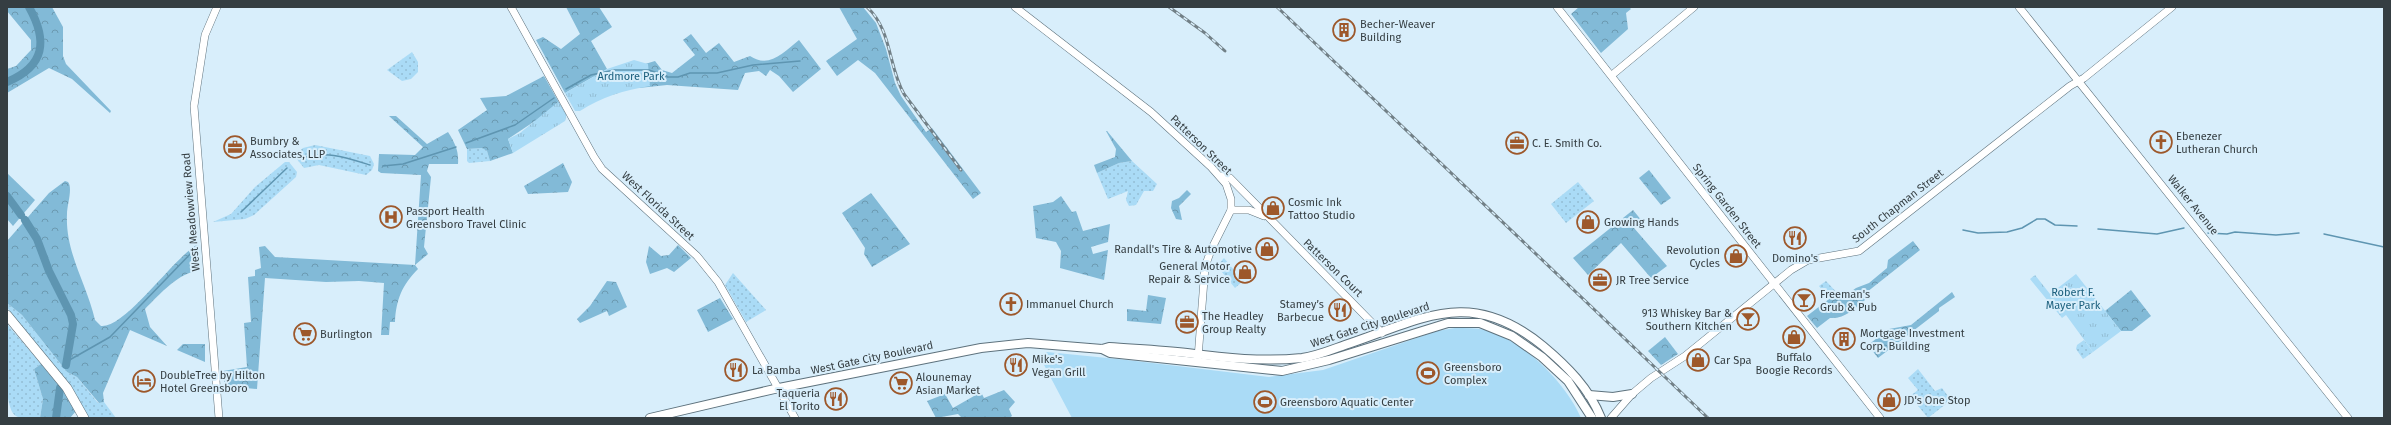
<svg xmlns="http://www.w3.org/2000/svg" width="2391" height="425" font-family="'Fira Sans',sans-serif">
<defs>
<pattern id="grass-dots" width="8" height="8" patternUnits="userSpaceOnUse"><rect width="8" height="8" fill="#aadbf6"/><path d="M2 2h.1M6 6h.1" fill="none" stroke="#93bdd4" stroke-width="1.8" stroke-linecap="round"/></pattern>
<pattern id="forest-crowns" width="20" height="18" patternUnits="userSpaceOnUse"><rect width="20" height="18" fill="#82bad7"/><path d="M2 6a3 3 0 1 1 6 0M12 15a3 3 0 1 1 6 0" fill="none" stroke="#6b99b0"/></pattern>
<pattern id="park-tufts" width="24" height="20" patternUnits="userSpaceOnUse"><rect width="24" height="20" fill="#aadbf6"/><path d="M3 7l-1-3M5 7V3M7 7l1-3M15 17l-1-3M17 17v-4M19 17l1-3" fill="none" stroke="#93bdd4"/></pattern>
</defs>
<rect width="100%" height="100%" fill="#d8eefb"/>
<!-- grass -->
<g fill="url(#grass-dots)">
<path d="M412 52 418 62V72L411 79 402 81 387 70Z"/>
<path d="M315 145 370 156 374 164 372 170 366 175 319 165 304 168 296 158V154L303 148Z"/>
<path d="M482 148 487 151 490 161 469 163 467 161V149Z"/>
<path d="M1132 161 1157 184 1153 191H1144L1136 205 1129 206 1126 200 1128 191 1108 199 1097 173 1119 163Z"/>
<path d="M285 162H289L297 172 296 177 254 215 245 219 213 222 231 214 255 187Z"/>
<path d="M1578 182 1594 201 1566 223 1551 204Z"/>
<path d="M1224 258 1243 281 1235 288 1217 266Z"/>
<path d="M733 273 766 310 746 322 725 285Z"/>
<path d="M1826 281 1842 298 1829 299 1819 286Z"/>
<path d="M7 303 22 315 67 372 77 377 98 403 104 402 116 418H88L75 393 15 319 7 307Z"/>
<path d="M7 324 41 364 34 369 43 399 40 418C33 418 22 420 16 416 2 408 7 341 7 324Z"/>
<path d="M2084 340 2093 352 2083 359 2076 349 2077 345Z"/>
<path d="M1918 369 1935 391 1942 388 1951 400 1928 418 1910 396 1918 390 1908 378Z"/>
</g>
<!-- forest -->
<g fill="url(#forest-crowns)">
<path d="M7 7H52L63 27V56L66 64 111 111 110 113 72 79 49 68 7 93V69L16 66 31 50V40L7 11Z"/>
<path d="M566 7H599L612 27 591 41 607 69 565 93 536 40 543 37 561 49 580 34Z"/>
<path d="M839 7H863L876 23 886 49 895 83 901 96 926 132 932 128 981 193 973 199 875 73 858 60 837 76 826 61 857 39Z"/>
<path d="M1579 7H1629L1631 9 1626 13 1628 29 1601 53 1571 14Z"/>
<path d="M691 34 706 53 719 43 734 62 750 56C769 69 784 52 799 40L821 69 793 92 779 76 770 70 766 76 759 71 745 73 738 90 667 85 639 88 645 64 655 61 662 70 672 73 695 55 683 40Z"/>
<path d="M544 76 566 115 565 121H535L508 139 513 153 490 161 487 151 482 148 467 149 458 130 487 110 480 98 506 96Z"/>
<path d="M389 116H396L427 144 448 132C455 143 459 151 458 164H429L427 171 431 177 424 247 428 254 415 265 418 269C402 285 396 300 395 322H390L389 335H381L384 283 359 281 326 282 265 278 257 389 225 386 223 371 247 367 244 323 251 322 248 277 255 276V270L261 268 259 247 265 246 275 257 415 265 421 175 381 173 378 171 379 154 415 155 423 147Z"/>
<path d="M1106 131H1107L1132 161 1119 163 1097 173 1094 165 1115 157 1116 149Z"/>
<path d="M563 163 572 182 568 192 528 194 524 186Z"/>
<path d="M1649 170 1671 198 1661 205 1639 178Z"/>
<path d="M7 173 35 200 13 226 7 219Z"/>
<path d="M65 181 68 182C73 188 67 205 67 214 65 253 87 284 95 320L101 326C126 328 173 258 198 244L200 270C178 273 160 294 145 309L150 327 167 346 130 330 103 393 104 402 99 403 77 377 67 372 22 315 7 303V241L49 193Z"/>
<path d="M1187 190 1191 194 1179 206 1182 220 1176 219 1171 208 1172 201 1179 198Z"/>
<path d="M871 193 910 244 872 267 864 254 865 248 842 213Z"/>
<path d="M1061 196 1072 212 1076 211 1083 231 1110 224 1108 242 1091 247 1093 254 1108 250 1104 280 1060 268 1061 251 1056 242 1036 238 1033 206 1053 202Z"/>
<path d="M1633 210 1642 221 1634 228 1667 266 1651 278 1621 243 1588 275 1573 258Z"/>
<path d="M1913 241 1920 250 1862 296 1865 300C1854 309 1845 319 1830 318L1817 328 1807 316 1829 299 1842 298 1856 288 1869 283 1887 268 1888 260Z"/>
<path d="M678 245 691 258 674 272 667 268 650 274 646 262 649 246 661 256 669 255Z"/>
<path d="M607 281 616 282 627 307 609 316 607 311 580 323 577 319 590 306Z"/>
<path d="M2131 290 2151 316 2132 331H2121L2105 311Z"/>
<path d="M1952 292 1955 297 1939 308V311L1878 358 1868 345 1889 329 1911 325Z"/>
<path d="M1148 295 1166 298 1161 324 1127 321V309L1146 311Z"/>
<path d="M720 298 733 319 708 332 697 310Z"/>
<path d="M1665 337 1678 354 1661 365 1648 351Z"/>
<path d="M183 344H205V362L177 350Z"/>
<path d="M41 364 67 395 76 411 70 418H40L43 399 34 369Z"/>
<path d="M1004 390 1015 402 1009 409 1012 416 1009 418H962L958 414 936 418 927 401 945 394 953 408 981 392 984 398Z"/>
</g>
<!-- park -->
<g fill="url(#park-tufts)">
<path d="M634 60 648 64 650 86C624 90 602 97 580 111H575L565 93 607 69Z"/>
<path d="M558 102 566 115 565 121 513 153 508 139 520 133Z"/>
<path d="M2076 274 2121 331 2093 352 2066 315 2062 318 2030 279 2035 275 2050 294Z"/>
</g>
<!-- pitch -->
<path fill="#aadbf6" d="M1455 328C1465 328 1476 328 1486 330 1524 341 1566 383 1581 418H1072L1043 363 1041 356 1047 352 1127 360 1269 377 1323 370 1437 331Z"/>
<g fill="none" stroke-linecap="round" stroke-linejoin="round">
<!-- stream -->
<g stroke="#5e95b1" stroke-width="1.5">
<path d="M566 89 591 75 614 70H649L668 77H678L690 73H717L753 65 800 61"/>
<path d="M466 143 515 125 554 98"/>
<path d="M300 159C326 150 345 157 370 165"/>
<path d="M383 166 403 164 456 147"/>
<path d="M241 212 287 168"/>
<path d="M2098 229 2157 234 2184 228"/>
<path d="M1963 230 1978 233 2007 232 2022 228 2037 219H2045L2055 225 2077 226"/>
<path d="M2208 233 2227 234 2235 232 2276 235 2299 233"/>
<path d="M2324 234 2384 247"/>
<path d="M66 362 110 337 196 248"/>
</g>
<!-- river -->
<g stroke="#5e95b1" stroke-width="8">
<path d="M7 82C45 66 48 41 29 7"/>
<path d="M7 196 21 215"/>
<path d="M25 220 37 239 49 271 71 315 73 324 66 365"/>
<path d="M56 418 60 388"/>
</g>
<!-- secondary casing -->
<g stroke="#5e727d" stroke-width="8">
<g id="secondary">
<path d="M217 7 205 35 194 106 219 418"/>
<path d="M511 7 594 157 602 169 697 256 718 282 795 418"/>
<path d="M1015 7 1151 112 1211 167 1226 184 1231 199V210L1211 250 1205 267 1198 358"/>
<path d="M1557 7 1880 418"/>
<path d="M2019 7 2348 418"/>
<path d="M1612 75 1694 7"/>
<path d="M1221 176 1230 178 1382 333"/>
<path d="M1231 210H1249L1264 216"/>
<path d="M1611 418 1632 394 1651 378 1685 356 1791 270 1808 260 1859 251 2070 86 2084 78 2172 7"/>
</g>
</g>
<!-- primary casing -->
<g stroke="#5e727d" stroke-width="10">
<g id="primary">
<path d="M1102 349 1110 353 1282 371 1329 360 1448 323H1480L1512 336 1542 357 1568 381 1592 418"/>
<path d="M1589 395 1613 397 1632 394"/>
<path d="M650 418 779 388 981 348 1028 343 1102 349 1109 347C1135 349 1161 350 1187 353 1225 358 1263 362 1302 358 1317 356 1331 350 1345 345 1423 319 1470 286 1543 346 1567 366 1589 388 1601 418"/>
</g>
</g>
<!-- highway casing -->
<g stroke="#5e727d" stroke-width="10">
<path id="highway" d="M7 315 67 388 84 418"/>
</g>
<!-- secondary -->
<use href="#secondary" stroke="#fff" stroke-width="7"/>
<!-- primary -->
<use href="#primary" stroke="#fff" stroke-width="8"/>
<!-- highway -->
<use href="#highway" stroke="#fff" stroke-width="9"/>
<!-- rail casing -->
<g stroke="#728087" stroke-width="3">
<g id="rail">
<path d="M867 7C892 30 888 66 904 94L961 170"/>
<path d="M1169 7 1205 33 1225 51"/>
<path d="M1277 7 1708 418"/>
</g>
</g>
<!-- rail -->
<use href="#rail" stroke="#d8eefb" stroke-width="1.5" stroke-dasharray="4.5" stroke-linecap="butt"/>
</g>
<!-- icons -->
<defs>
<g id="building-ring" transform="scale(1.15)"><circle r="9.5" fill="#d8eefb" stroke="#9d582b" stroke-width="1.5"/><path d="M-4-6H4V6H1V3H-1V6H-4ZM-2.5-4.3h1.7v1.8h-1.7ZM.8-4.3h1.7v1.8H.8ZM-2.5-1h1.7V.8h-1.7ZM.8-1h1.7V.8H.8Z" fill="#9d582b"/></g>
<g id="church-ring" transform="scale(1.15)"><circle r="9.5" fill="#d8eefb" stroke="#9d582b" stroke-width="1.5"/><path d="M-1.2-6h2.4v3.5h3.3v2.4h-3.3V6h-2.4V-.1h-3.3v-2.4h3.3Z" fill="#9d582b"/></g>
<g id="office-ring" transform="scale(1.15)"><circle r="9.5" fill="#d8eefb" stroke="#9d582b" stroke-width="1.5"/><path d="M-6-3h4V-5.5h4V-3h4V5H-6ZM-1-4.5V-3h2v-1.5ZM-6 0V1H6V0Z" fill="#9d582b"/></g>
<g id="shop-ring" transform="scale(1.15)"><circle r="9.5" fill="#d8eefb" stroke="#9d582b" stroke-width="1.5"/><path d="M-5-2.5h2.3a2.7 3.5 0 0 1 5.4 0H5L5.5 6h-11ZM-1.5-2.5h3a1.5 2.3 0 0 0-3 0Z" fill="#9d582b"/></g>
<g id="hospital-ring" transform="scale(1.15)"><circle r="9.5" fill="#d8eefb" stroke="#9d582b" stroke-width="1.5"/><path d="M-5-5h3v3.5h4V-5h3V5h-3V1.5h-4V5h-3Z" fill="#9d582b"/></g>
<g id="restaurant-ring" transform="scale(1.15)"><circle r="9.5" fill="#d8eefb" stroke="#9d582b" stroke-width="1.5"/><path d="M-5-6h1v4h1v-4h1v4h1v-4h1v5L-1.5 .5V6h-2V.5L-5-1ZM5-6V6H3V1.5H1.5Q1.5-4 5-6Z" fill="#9d582b"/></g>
<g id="bar-ring" transform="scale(1.15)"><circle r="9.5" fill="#d8eefb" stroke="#9d582b" stroke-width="1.5"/><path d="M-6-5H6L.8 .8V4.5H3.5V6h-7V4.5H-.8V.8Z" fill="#9d582b"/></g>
<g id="supermarket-ring" transform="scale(1.15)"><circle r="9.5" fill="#d8eefb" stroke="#9d582b" stroke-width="1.5"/><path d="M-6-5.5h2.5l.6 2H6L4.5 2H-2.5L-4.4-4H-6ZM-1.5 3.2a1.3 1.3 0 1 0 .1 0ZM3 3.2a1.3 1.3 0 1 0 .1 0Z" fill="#9d582b"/></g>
<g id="stadium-ring" transform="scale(1.15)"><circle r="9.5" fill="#d8eefb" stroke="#9d582b" stroke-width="1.5"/><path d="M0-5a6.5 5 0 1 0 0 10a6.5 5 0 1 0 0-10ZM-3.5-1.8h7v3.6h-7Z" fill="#9d582b"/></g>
<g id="hotel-ring" transform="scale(1.15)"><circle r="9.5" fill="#d8eefb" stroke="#9d582b" stroke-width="1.5"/><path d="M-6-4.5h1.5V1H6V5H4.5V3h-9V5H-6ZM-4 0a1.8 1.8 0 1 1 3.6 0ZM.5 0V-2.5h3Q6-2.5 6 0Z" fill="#9d582b"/></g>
</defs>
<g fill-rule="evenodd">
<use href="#building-ring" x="1344" y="30"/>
<use href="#church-ring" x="2161" y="142"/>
<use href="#office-ring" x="1517" y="143"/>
<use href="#office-ring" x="235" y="147"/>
<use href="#shop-ring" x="1273" y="208"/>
<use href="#hospital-ring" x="391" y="217"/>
<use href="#shop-ring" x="1588" y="222"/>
<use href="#restaurant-ring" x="1795" y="238"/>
<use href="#shop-ring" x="1267" y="249"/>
<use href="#shop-ring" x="1736" y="256"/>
<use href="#shop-ring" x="1245" y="272"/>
<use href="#office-ring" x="1600" y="280"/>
<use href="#bar-ring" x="1804" y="300"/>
<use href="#church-ring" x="1011" y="304"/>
<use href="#restaurant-ring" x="1340" y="310"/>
<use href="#bar-ring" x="1748" y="319"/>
<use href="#office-ring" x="1187" y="322"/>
<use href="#supermarket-ring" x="305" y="334"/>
<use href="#shop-ring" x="1794" y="337"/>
<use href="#building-ring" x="1844" y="339"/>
<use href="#shop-ring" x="1698" y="360"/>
<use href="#restaurant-ring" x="1016" y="365"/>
<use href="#restaurant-ring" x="736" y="370"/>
<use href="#stadium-ring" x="1428" y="373"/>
<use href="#hotel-ring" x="144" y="381"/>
<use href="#supermarket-ring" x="901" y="383"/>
<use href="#restaurant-ring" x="836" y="399"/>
<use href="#shop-ring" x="1889" y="400"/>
<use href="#stadium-ring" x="1265" y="402"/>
</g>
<g text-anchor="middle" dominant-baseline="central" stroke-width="4" stroke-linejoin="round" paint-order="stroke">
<!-- poi labels -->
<g font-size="11" fill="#353e42" stroke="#d8eefb" text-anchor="start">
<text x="1360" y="24">Becher-Weaver<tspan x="1360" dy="13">Building</tspan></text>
<text x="2176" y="136">Ebenezer<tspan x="2176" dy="13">Lutheran Church</tspan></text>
<text x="250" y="141">Bumbry &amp;<tspan x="250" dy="13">Associates, LLP</tspan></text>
<text x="1532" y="143">C. E. Smith Co.</text>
<text x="1288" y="202">Cosmic Ink<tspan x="1288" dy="13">Tattoo Studio</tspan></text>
<text x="406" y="211">Passport Health<tspan x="406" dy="13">Greensboro Travel Clinic</tspan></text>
<text x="1604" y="222">Growing Hands</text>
<text x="1252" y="249" text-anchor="end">Randall's Tire &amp; Automotive</text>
<text x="1720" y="250" text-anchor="end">Revolution<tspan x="1720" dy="13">Cycles</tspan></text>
<text x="1795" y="258" text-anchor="middle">Domino's</text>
<text x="1230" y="266" text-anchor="end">General Motor<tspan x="1230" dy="13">Repair &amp; Service</tspan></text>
<text x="1616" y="280">JR Tree Service</text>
<text x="1820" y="294">Freeman's<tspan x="1820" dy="13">Grub &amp; Pub</tspan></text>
<text x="1026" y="304">Immanuel Church</text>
<text x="1324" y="304" text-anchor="end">Stamey’s<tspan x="1324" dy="13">Barbecue</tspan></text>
<text x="1732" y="313" text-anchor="end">913 Whiskey Bar &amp;<tspan x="1732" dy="13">Southern Kitchen</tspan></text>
<text x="1202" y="316">The Headley<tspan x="1202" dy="13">Group Realty</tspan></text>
<text x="1860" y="333">Mortgage Investment<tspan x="1860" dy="13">Corp. Building</tspan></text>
<text x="320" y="334">Burlington</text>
<text x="1794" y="357" text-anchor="middle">Buffalo<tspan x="1794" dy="13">Boogie Records</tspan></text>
<text x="1032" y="359">Mike's<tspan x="1032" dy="13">Vegan Grill</tspan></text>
<text x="1714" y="360">Car Spa</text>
<text x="1444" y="367">Greensboro<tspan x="1444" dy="13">Complex</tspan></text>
<text x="752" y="370">La Bamba</text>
<text x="160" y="375">DoubleTree by Hilton<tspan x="160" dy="13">Hotel Greensboro</tspan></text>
<text x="916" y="377">Alounemay<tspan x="916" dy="13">Asian Market</tspan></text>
<text x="820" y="393" text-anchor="end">Taqueria<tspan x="820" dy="13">El Torito</tspan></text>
<text x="1904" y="400">JD's One Stop</text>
<text x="1280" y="402">Greensboro Aquatic Center</text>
</g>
<!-- park labels -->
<g font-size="11" fill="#1b5f7d" stroke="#d8eefb">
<text x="631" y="76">Ardmore Park</text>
<text x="2073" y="292">Robert F.<tspan x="2073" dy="13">Mayer Park</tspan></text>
</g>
<!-- street labels -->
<g font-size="11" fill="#353e42" stroke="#d8eefb">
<text transform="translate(1201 145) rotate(44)">Patterson Street</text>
<text transform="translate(2193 205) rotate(51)">Walker Avenue</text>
<text transform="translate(658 206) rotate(43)">West Florida Street</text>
<text transform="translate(1727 206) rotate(52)">Spring Garden Street</text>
<text transform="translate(1898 206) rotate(-38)">South Chapman Street</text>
<text transform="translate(191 212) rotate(-95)">West Meadowview Road</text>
<text transform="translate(1333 268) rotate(44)">Patterson Court</text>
<text transform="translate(1370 325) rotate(-18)">West Gate City Boulevard</text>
<text transform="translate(872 358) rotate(-12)">West Gate City Boulevard</text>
</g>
</g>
<!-- border -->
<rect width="2391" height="425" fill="none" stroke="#353e42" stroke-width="16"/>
</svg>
